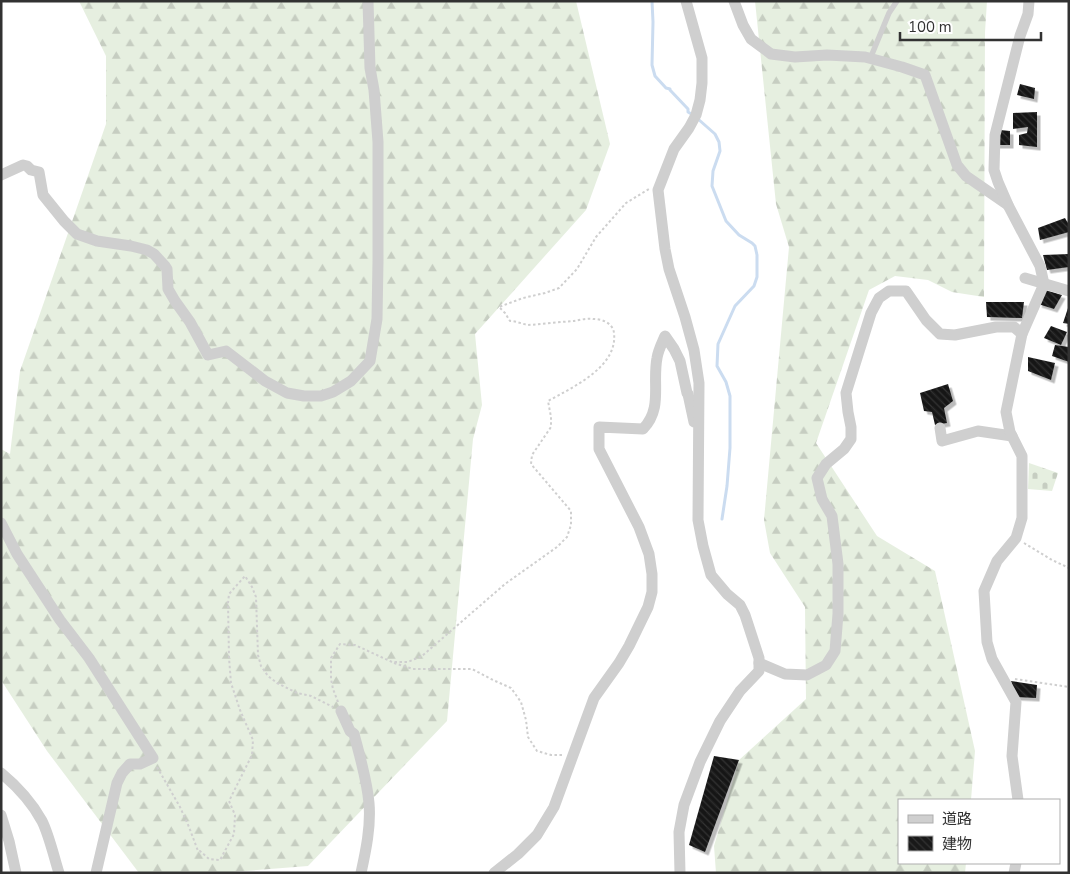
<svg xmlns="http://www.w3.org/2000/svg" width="1070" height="874" font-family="'Nunito Sans','Noto Sans JP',sans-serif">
<defs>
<pattern id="forest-firs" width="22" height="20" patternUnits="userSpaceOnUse" patternTransform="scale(1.25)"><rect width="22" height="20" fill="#e6efe0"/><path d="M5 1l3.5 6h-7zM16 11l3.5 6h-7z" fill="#c6cdc1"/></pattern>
<pattern id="cemetery-stones" width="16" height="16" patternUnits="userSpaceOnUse" patternTransform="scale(1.25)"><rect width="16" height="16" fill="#e6efe0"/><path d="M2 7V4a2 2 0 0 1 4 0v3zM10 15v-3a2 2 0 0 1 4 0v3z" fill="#c6cdc1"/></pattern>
<pattern id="building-back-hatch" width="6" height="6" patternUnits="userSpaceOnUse" patternTransform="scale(1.25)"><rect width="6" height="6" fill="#191919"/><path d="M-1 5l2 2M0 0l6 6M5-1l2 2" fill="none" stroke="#323232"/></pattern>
<filter id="shadow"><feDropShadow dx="3.5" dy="3.5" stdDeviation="0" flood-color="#0004"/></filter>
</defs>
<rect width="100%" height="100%" fill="#fff"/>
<!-- forest -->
<g fill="url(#forest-firs)">
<path d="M79 1H576L610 144 586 210 475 334 482 405 473 439 447 721 308 866 220 873H139L47 751 1 680V449L10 454 20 371 106 124V56Z"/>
<path d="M755 1H987L985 32 984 297 952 292 928 280 895 276 869 290 816 443 877 536 935 571 975 751 971 800H899V863H966L965 873H716L714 846 739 760 806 699 805 607 770 553 764 520 789 247 776 204Z"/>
</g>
<!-- cemetery -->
<path fill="url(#cemetery-stones)" d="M1029 463 1058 473 1052 491 1028 489Z"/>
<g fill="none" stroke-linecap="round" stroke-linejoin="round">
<!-- stream -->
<g stroke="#cbdcf0" stroke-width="3">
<path d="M652 1 653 22 652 65 655 76 666 88 670 89V90L688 109V112L693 115"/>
<path d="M698 119 715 134 719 142 720 151 713 171 712 186 726 221 739 235 752 243 755 246 757 255V277L754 286 735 306 718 344 717 366 726 382 730 396V448L727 486 722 519"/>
</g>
</g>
<!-- building -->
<g fill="url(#building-back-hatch)" filter="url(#shadow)">
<path d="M1020 84 1035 88 1034 99 1017 95Z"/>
<path d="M1037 112V147L1019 145V135L1027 133 1028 127 1013 129V113Z"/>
<path d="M1000 130 1010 131V145H995Z"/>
<path d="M1065 218 1069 225V232L1040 240 1038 228Z"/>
<path d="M1069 254V267L1047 270 1043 255Z"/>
<path d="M1045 290 1062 295 1054 309 1038 304Z"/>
<path d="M986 302H1024L1022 318 987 317Z"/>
<path d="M1068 308H1069V324L1063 323Z"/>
<path d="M1051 326 1067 332 1061 345 1044 338Z"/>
<path d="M1055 345 1069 347V362L1052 356Z"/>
<path d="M1028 357 1055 363 1051 380 1028 371Z"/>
<path d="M948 384 953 401 944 408 947 423 935 425 932 412 924 411 920 393Z"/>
<path d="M1011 681 1037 685 1036 698 1016 697Z"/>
<path d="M714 756 739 760 705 852 689 845Z"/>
</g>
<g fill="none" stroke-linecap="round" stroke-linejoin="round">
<!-- path -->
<g stroke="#cfcfcf" stroke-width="2" stroke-dasharray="2.5 2.5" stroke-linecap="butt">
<path d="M1024 543 1052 560 1069 568"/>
<path d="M394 663 413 669H472L493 680 511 688 521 702 526 720 528 737 537 751 551 755H562"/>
<path d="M1015 679 1069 687"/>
<path d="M338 702 333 689 331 679V658L340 644 355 645 392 662H408L422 656 505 584 557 547 567 537 571 525V511L531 464 532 455 551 427V417L548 401C573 387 618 367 614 333 613 323 602 319 593 319 587 318 580 320 574 321 559 322 543 324 528 325 522 324 516 321 510 321L505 313 499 307 523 298 545 293 559 288 577 269 596 237 626 203 649 189"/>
<path d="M157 767 180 807 189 827 198 851H200L209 859 220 860 234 834 235 815 229 801 252 755 253 740 240 710 231 683 229 658 228 603 229 594 245 576 252 587 256 597 258 655 261 666 268 676 277 683 297 693 311 696 333 707"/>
</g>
<!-- lane -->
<path stroke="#cfcfcf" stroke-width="5.5" d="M870 59 889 13 897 1"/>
<!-- street -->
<g stroke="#cfcfcf" stroke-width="11">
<path d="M734 1 743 25 751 39 771 54 795 57 827 55 865 57 902 67 925 75 957 165 966 176 1008 205"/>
<path d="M1 175 23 165 27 166 31 170 39 172 43 195 64 221 77 234 97 241 131 246 147 250 154 254 165 266 167 269 168 289 175 301 190 322 208 355 226 351 265 381 287 393 304 396H321L333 392 351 381 370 361 377 319 378 261V142L374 90 370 68 368 1"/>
<path d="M1025 278 1069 291"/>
<path d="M940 428 942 441 978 431 1012 436"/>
<path d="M1 523 17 554 60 620 89 658 153 758 140 764H130L122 773 117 783 96 873"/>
<path d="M759 663 785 674 807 675 826 665 835 651 838 614V564L832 516 822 499 817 478 826 464 844 449 851 439V427L848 412 846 393 871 313 879 298 889 291H906L926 320 940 334 955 335 996 327H1014L1022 334"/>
<path d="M341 711 350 731 354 734C360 757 367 780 369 803 371 826 366 850 361 873"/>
<path d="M1 773C18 787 31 801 42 821 49 835 54 857 59 873"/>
<path d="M1018 800 1012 756 1016 702 992 659 987 642 984 591 997 561 1016 538 1022 518V456L1010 432 1006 412 1022 334 1044 284 1040 266 1008 205 998 182 994 170 995 135 1020 36 1028 14 1029 1"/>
<path d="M1 815 9 841 16 873"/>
<path d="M494 873 518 854 537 835 554 807 594 698 619 663 629 646 648 607 652 592V574L649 554 639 527 599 449V427L643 429C663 408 652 384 657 358 658 351 662 343 665 336L674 349 680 361 687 393 688 394 694 422"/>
<path d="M680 873 679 832 684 805 700 762 720 721 740 691 759 671V658L745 615 740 605 727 594 711 575 703 546 698 520 699 383 694 350 685 317 669 269 665 249 658 190 674 149 689 128 696 115 700 100 702 83V58L686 1"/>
<path d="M1014 873 1016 863"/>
</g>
</g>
<!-- border -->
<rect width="1070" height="874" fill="none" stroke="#323232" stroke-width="5"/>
<!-- legend -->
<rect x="898" y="799" width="162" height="65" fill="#ffffff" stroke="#adadad"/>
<rect x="908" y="815" width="25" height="8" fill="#cfcfcf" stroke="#adadad"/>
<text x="942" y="824" font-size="15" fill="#323232">道路</text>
<rect x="908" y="836" width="25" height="15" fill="url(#building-back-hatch)" stroke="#adadad"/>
<text x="942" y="849" font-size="15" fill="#323232">建物</text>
<!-- scale -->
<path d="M900 32v8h141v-8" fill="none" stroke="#323232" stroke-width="2.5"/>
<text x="908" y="32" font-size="15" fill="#323232" stroke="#ffffff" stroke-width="4" paint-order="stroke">100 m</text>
</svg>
